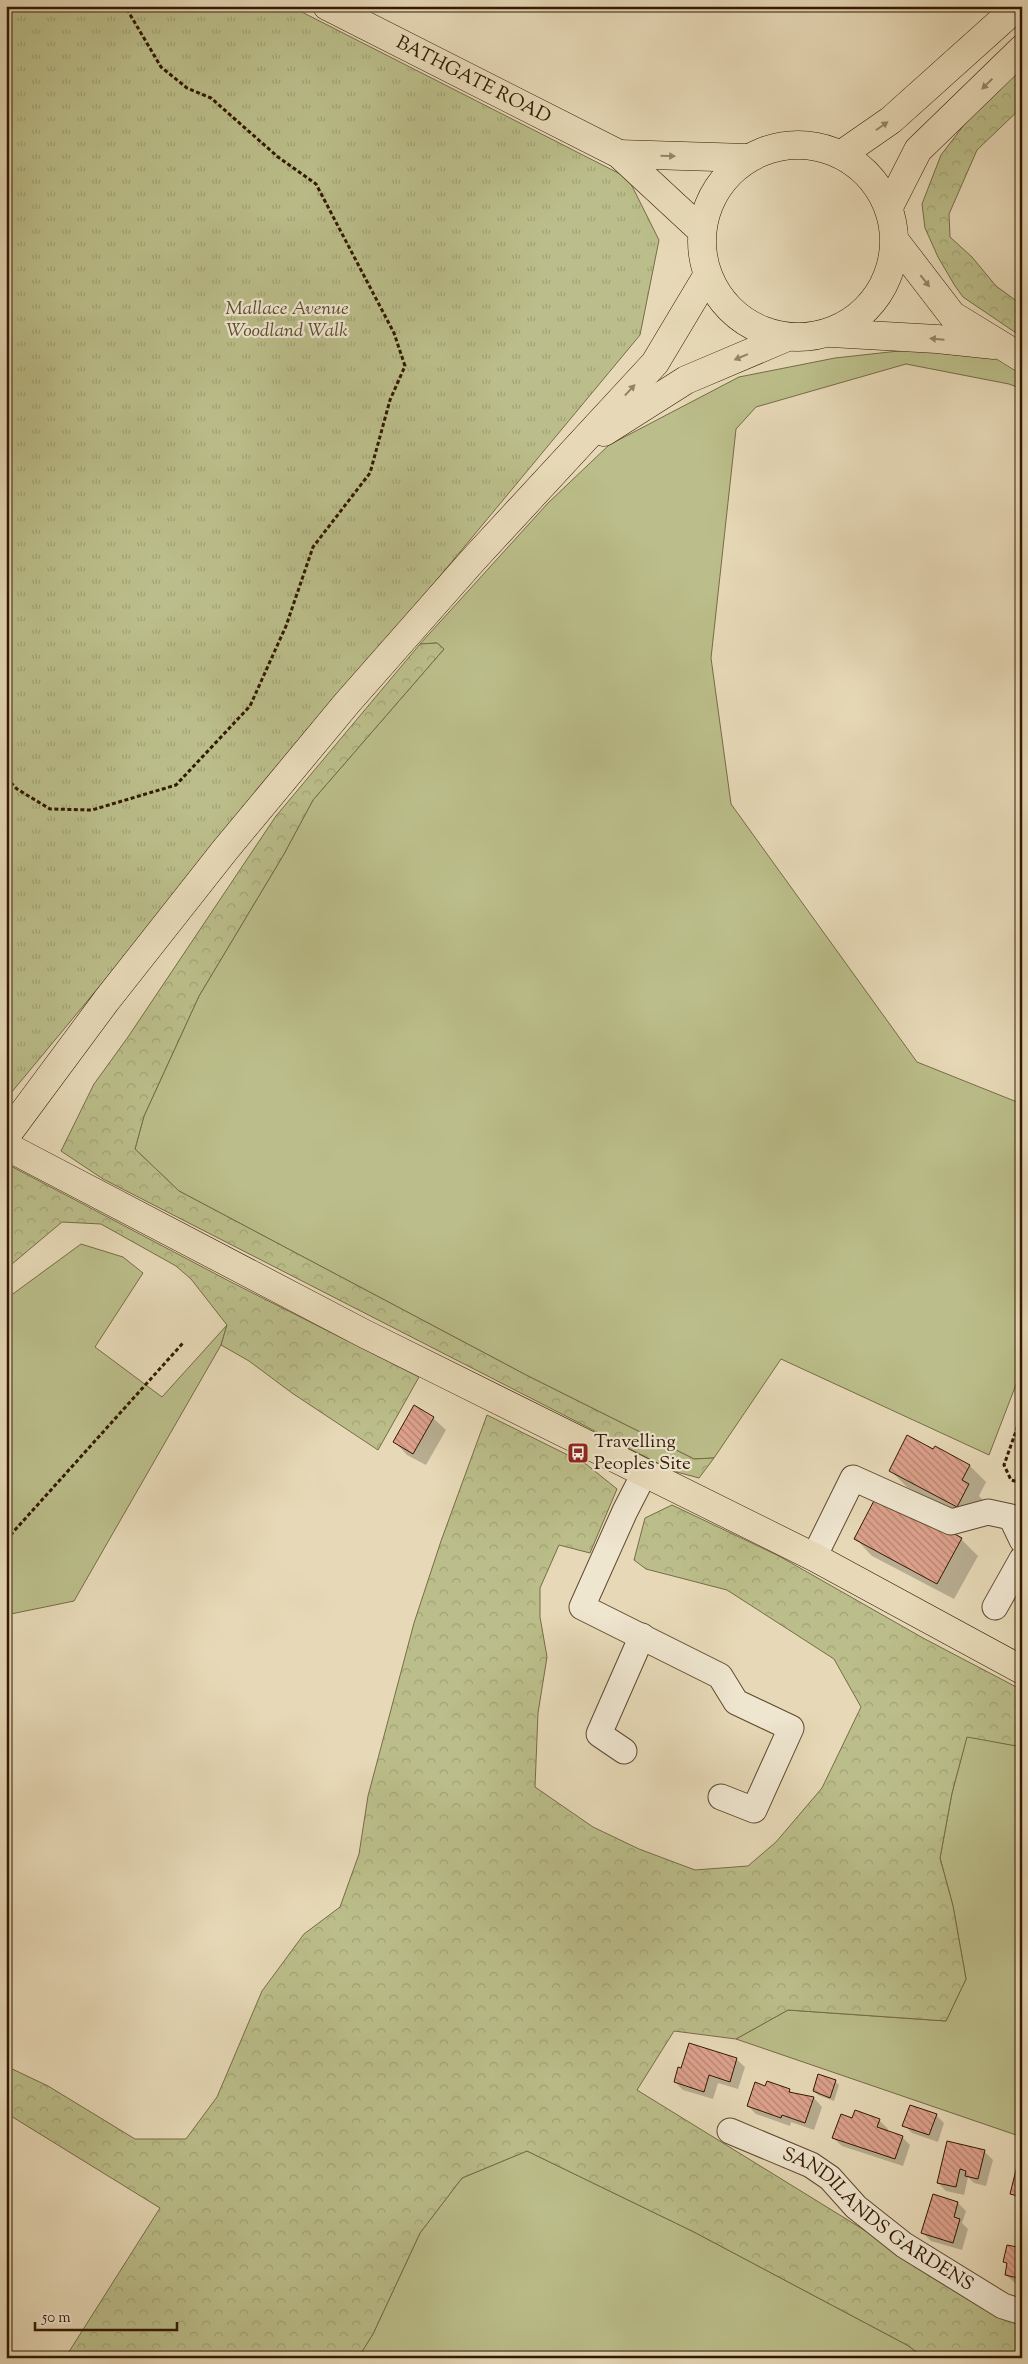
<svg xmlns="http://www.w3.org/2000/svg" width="1028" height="2364" font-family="'Sorts Mill Goudy',serif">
<defs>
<pattern id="forest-crowns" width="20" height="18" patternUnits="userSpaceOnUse" patternTransform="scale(1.25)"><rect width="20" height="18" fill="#bbbe8a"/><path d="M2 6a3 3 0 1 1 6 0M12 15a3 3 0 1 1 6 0" fill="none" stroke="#a1a375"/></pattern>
<pattern id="park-tufts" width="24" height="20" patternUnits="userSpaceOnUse" patternTransform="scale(1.25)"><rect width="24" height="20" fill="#bbbe8a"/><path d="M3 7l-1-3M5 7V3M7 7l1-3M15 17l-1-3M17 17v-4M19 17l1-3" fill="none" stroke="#a1a375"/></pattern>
<pattern id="building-back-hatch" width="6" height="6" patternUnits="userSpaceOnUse" patternTransform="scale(1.25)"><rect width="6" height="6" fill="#dea28d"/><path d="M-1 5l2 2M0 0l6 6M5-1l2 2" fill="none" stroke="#b58371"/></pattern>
</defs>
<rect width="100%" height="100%" fill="#e7d9b7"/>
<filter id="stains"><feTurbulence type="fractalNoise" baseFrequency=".004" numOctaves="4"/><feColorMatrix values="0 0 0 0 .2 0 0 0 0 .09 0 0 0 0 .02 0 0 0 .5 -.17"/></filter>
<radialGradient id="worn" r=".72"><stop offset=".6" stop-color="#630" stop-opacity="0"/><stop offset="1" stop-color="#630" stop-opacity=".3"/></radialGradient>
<!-- grass -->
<g fill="#bbbe8a" stroke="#766c46">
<path d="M935 347 991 355 1022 370V389L1009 384 906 364 756 407 736 429 711 658 731 804 917 1062 1022 1104V1369L989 1455 781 1359 714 1458 694 1459 528 1376 179 1191 135 1149 144 1116 199 996 284 854 313 800 444 649 437 643 420 644 548 503 609 445 739 377 835 358Z"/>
<path d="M81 1244 123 1257 143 1273 95 1347 162 1397 227 1325 221 1345 74 1601 6 1615V1299Z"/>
<path d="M967 1736 1022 1747V2137L736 2039 788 2010 946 2021 966 1979 953 1906 940 1858 952 1793Z"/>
<path d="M527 2151 694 2232 907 2345 925 2358H358L373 2334 420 2233 462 2178Z"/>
</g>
<!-- forest -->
<g fill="url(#forest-crowns)" stroke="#766c46">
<path d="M1022 67V107L977 150 949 214 950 237 972 257 996 286 1022 305V337L963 297 955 286 938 257 925 228 922 204 941 155 977 108Z"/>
<path d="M437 643 444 649 313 800 284 854 199 996 144 1116 135 1149 179 1191 528 1376 694 1459 714 1458 699 1478 673 1471 103 1179 61 1151 94 1084 128 1037 276 816 420 644Z"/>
<path d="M7 1164 229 1281 419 1377 378 1450 292 1393 249 1361 221 1345 227 1325 191 1279 176 1266 101 1224 62 1222 6 1269Z"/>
<path d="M487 1415 586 1464 617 1489 590 1553 559 1545 540 1588V1617L547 1657 538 1713 535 1787 593 1827 639 1849 695 1870 748 1866 776 1842 822 1788 861 1707 834 1659 727 1590 646 1569 634 1560 645 1518 672 1505 779 1556 923 1638 1022 1690V1747L967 1737 952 1793 940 1858 953 1906 966 1979 946 2021 788 2010 736 2039 674 2031 637 2090 890 2246 1022 2322V2358H925L907 2345 694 2232 527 2151 462 2178 420 2233 373 2334 358 2358H65L160 2208 6 2113V2066L48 2086 135 2139H186L217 2097 262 1991 304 1934 340 1907 359 1854 368 1796 414 1623 441 1541Z"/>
</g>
<!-- park -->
<path fill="url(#park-tufts)" stroke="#766c46" d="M6 6H290L628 178 659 240 640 335 6 1099Z"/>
<!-- shadow -->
<g fill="#0003">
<path d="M433 1418 446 1430 426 1465 407 1455 395 1442Z"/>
<path d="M935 1447 970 1466 986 1482 979 1496 985 1502 974 1523 907 1487 890 1470 933 1451Z"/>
<path d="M856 1539H961L978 1556 954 1599 872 1556Z"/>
<path d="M736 2059 745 2067 738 2089 718 2083 713 2099 683 2090 675 2082Z"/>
<path d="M835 2081 839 2085 834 2101 818 2095 814 2091Z"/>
<path d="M766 2087 789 2090 794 2094 814 2098 822 2107 814 2130 791 2122 790 2126 756 2114 748 2106Z"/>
<path d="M855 2112 880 2121 888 2129 887 2132 902 2137 910 2145 903 2166 842 2146 833 2138 852 2120Z"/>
<path d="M936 2115 944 2123 938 2142 912 2133 904 2125Z"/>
<path d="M984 2151 993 2160 986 2186 974 2183 968 2177 964 2195 946 2191 938 2183Z"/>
<path d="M1022 2169V2202L1011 2193Z"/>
<path d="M958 2203 966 2211 962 2223 968 2229 962 2250 931 2241 923 2233Z"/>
<path d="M1022 2249V2285L1015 2283 1006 2275 1008 2265 1005 2261Z"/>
</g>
<!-- building -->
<g fill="url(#building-back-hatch)" stroke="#321902">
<path d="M414 1405 434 1417 413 1454 393 1442Z"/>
<path d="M907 1435 933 1449 935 1446 970 1465 962 1480 969 1484 957 1507 889 1471Z"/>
<path d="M878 1493 962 1538 937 1584 854 1539Z"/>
<path d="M689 2043 737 2058 730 2082 709 2075 704 2092 674 2082 678 2067 681 2068Z"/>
<path d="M818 2074 836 2080 830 2098 813 2091Z"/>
<path d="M767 2081 790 2089 789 2092 814 2097 805 2123 782 2115 781 2118 747 2106 755 2082 765 2086Z"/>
<path d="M910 2105 937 2114 929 2135 902 2126Z"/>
<path d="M855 2110 880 2119 877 2127 903 2136 895 2159 832 2138 841 2114 852 2118Z"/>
<path d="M947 2141 985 2150 978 2179 965 2176 966 2171 960 2169 956 2187 937 2183Z"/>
<path d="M1017 2166 1022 2168V2197L1010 2194Z"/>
<path d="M933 2194 958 2202 954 2217 960 2219 953 2243 921 2233Z"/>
<path d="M1007 2245 1022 2248V2279L1005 2275 1007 2263 1003 2262Z"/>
</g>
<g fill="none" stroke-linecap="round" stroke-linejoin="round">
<!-- minor casing -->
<g stroke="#5f492f" stroke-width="27">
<g id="minor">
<path d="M644 1474 625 1511 582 1607 720 1676 736 1702 791 1728 754 1810 721 1797"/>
<path d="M814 1557 853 1478 951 1522 988 1512 1011 1517 1022 1540"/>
<path d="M995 1607 1022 1559"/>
<path d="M624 1751 599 1734 642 1636"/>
<path id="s1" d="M730 2131 811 2165 830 2178 856 2207 904 2245 1003 2306 1022 2312"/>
</g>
</g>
<!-- major casing -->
<g stroke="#321902" stroke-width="29">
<g id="major">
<path id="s2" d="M327 6 619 154 701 230"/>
<circle cx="798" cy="241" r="96"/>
<path d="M619 154 747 158"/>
<path d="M842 154 891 120 1018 6"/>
<path d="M889 207 918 150 1022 49"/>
<path d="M896 242 952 315 1022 358"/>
<path d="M831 333 937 339 994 345"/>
<path d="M604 432 686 380 785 338"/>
<path d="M6 1136 106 1001 225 850 347 703 473 560 655 363 707 276"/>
<path d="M6 1146 363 1333 814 1557 1022 1670"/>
</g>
</g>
<!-- path -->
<g stroke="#321902" stroke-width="3" stroke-dasharray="4 2.5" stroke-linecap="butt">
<path d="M6 778 17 789 50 809 92 810 176 785 250 706 286 626 313 547 370 473 390 400 405 366 394 333 316 184 278 157 211 98 187 88 161 67 125 6"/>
<path d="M1022 1414 1004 1465 1011 1480 1022 1483"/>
<path d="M6 1540 183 1343"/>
</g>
<!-- minor -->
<use href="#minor" stroke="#efe6d0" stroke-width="25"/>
<!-- major -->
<use href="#major" stroke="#e7d9b7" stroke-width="28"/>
</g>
<!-- one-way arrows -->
<defs><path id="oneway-solid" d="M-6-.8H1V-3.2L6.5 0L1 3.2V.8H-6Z" transform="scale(1.25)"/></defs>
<g fill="#968366">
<use href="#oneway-solid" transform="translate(987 84) rotate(136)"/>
<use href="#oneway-solid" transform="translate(882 126) rotate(-35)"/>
<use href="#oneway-solid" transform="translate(668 156) rotate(2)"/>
<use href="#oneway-solid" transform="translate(925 281) rotate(52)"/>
<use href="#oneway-solid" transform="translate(937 339) rotate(-175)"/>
<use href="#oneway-solid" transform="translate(741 357) rotate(157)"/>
<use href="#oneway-solid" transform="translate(630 390) rotate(-47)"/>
</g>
<!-- icons -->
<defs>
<g id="bus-square" transform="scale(1.125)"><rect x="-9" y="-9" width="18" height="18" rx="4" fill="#8f2418" stroke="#efe6d0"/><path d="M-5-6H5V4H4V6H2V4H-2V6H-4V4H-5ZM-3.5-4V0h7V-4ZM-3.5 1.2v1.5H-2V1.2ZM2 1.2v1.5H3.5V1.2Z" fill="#fff"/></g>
</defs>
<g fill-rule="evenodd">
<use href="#bus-square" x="578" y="1453"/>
</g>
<g text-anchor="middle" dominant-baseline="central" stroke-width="4.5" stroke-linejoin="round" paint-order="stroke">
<!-- street labels -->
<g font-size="19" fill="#321902" stroke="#efe6d0">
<text stroke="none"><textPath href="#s2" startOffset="164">BATHGATE ROAD</textPath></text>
<text stroke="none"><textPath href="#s1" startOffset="174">SANDILANDS GARDENS</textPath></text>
</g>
<!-- park labels -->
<g font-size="19" font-style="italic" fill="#5b4b2b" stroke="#efe6d0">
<text x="287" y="309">Mallace Avenue<tspan x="287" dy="22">Woodland Walk</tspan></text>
</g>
<!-- poi labels -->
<g font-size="19" fill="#321902" stroke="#efe6d0" text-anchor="start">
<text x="594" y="1442">Travelling<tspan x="594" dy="22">Peoples Site</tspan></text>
</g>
</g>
<!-- margin -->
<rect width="1028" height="2364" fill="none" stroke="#e7d9b7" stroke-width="25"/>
<rect x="8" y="8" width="1013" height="2349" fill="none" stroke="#321902" stroke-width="2.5"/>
<rect x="12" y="12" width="1003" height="2339" fill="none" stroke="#321902"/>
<!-- scale -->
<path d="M35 2322v8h142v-8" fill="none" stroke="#321902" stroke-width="2.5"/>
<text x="42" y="2322" font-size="15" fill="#321902" stroke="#efe6d0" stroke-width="4" paint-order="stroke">50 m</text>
<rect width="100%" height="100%" filter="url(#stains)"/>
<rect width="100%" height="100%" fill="url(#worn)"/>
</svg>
